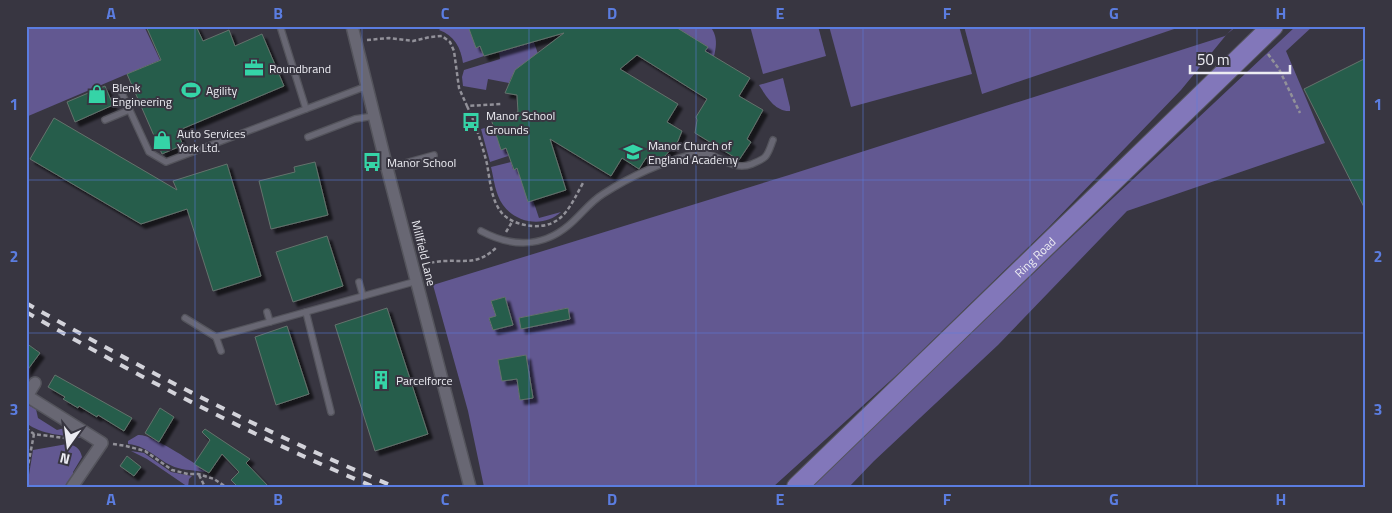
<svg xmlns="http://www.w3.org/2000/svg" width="1392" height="513" font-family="'Titillium Web',sans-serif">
<defs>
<filter id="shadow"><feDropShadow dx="4.5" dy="4.5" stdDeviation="1" flood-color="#0009"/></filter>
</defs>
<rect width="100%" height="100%" fill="#383641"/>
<!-- green -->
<g fill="#625891" fill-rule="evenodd">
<path d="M26 26H144L160 60 26 117Z"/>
<path d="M443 26H468L477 48 480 46 484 56 463 63C461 48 454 35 439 30Z"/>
<path d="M674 26H710C719 38 716 48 713 61Z"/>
<path d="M750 26H818L826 56 763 74Z"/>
<path d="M829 26H959L972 74 851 107Z"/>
<path d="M964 26H1183L982 94Z"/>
<path d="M1235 26H1237L1227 34 1181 90 1048 228 900 372 773 487H484L468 411 433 285 789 175 1225 36ZM505 297 513 325 493 330 489 319 496 316 491 301ZM567 308H568L521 328 519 318ZM526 356 533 398 520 400 517 379 502 381 499 360Z"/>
<path d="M1296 26H1313L1286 51 1325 143 1127 211 998 345 874 461 849 487H811L1063 245Z"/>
<path d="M534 42 539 57C524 62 514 68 509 83L488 79 486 90 463 86 462 77 464 70 500 59 499 52Z"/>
<path d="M783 78 790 107V111C775 112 766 96 759 85Z"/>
<path d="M493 126 501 149 506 148 508 156 490 162 481 129Z"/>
<path d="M511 162 513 169 517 168 533 200 539 218 561 212C544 228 516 223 503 205 495 194 494 179 491 167Z"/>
<path d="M26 404 36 409 38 418 57 430 65 428 81 438C62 435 42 435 26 423Z"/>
<path d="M138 435C151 433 197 465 209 473 199 470 188 471 178 468 159 463 150 446 128 444V441Z"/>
<path d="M67 444C75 445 80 448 82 457L73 472V476L64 487H27L33 450Z"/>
<path d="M131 451 144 453 171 472 192 476 189 479 188 487 147 459Z"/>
</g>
<!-- building -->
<g fill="#255d4b" stroke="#64726c" filter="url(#shadow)">
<path d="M146 26H196L203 41 229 30 235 46 262 34 284 86 177 131 183 145 162 154 127 74 161 60Z"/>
<path d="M468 26H674L708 47 705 51 750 78 739 96 763 110 747 139 751 142 739 160 695 133 697 120 696 117 707 99 637 55 620 69 678 104 667 122 682 131 678 141 665 156 660 159 646 158 639 169 622 158 611 176 550 139 566 190 528 202 517 168 514 170 506 148 501 150 491 119 518 112 517 95 505 93 515 70 564 33 484 56 480 46 476 48Z"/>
<path d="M1366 58V211L1304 89Z"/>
<path d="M105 86 113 105 75 122 67 102Z"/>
<path d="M54 118 177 190 173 181 227 164 261 276 213 291 187 209 141 224 30 159Z"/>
<path d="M315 162 328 215 271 229 259 181 295 172 294 167Z"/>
<path d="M327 236 343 286 293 302 276 252Z"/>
<path d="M505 297 513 325 493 330 489 318 496 316 491 301Z"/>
<path d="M387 308 428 434 375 451 335 325Z"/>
<path d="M568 308 570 319 521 329 519 318Z"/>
<path d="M287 326 309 394 276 405 255 337Z"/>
<path d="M26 343 40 353 26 372Z"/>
<path d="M526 355 533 398 520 400 517 379 502 381 498 360Z"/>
<path d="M55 375 132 418 124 431 98 415 97 417 79 406 78 408 63 399 65 397 48 387Z"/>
<path d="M160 408 174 417 159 442 145 433Z"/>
<path d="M205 429 250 459 246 463 269 487H238L231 480 239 472 222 454 209 473 194 464 210 440 202 432Z"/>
<path d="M127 456 141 467 134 476 120 466Z"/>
</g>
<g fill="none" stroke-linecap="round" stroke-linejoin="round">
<!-- service casing -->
<g stroke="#54545c" stroke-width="8">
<g id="service">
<path d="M280 26 306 109 367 86"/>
<path d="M119 87 149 152 166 162 306 109"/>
<path d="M105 120 129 110"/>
<path d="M308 137 355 119 374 116"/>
<path d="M387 168 434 155"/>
<path d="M481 231C511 247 542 248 569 225 581 215 590 202 603 194 631 176 662 162 694 154 717 149 730 173 752 164 756 162 762 160 765 157 769 153 771 145 773 140"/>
<path d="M359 282 363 296"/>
<path d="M267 312 270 322"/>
<path d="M306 312 331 412"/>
<path d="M185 318 216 337 417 281"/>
<path d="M216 337 221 351"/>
</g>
</g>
<!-- minor casing -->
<g stroke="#54545c" stroke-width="14">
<g id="minor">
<path d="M352 26 387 168 470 487"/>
<path d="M35 383 27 396 102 443 72 487"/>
</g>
</g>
<!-- trunk casing -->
<g stroke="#54545c" stroke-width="22">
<g id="trunk">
<path id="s1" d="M797 487 1273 26"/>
</g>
</g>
<!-- path -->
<g stroke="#929199" stroke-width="2.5" stroke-dasharray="4 2.5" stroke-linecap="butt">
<path d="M367 40 389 38 413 41 430 37 442 36 450 42 454 51 459 88 467 106 502 104"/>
<path d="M1268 54 1279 69 1300 113"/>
<path d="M467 106C476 125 482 144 487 164 490 180 491 199 501 212 508 221 521 225 532 226 563 228 570 206 583 183"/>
<path d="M506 232 512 222"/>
<path d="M424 264C431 263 438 261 444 261 467 260 478 265 497 247"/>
<path d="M26 428 34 434 72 439"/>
<path d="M113 444 126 446 145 451 172 470 188 474H198L214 479 226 487"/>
<path d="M199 475 205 487"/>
<path d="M26 476 34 434"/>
</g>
<!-- service -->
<use href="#service" stroke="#686773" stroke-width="5.5"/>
<!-- minor -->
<use href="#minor" stroke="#686773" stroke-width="11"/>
<!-- trunk -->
<use href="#trunk" stroke="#8277ba" stroke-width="20"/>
<!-- rail -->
<g stroke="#d3d3da" stroke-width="4" stroke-dasharray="9 9" stroke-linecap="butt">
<path d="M26 303C145 371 268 434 395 487"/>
<path d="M26 312C139 377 254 437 374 487"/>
</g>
</g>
<!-- grid -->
<path fill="none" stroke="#5b7de0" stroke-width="1" stroke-opacity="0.55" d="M195 26V487M362 26V487M529 26V487M696 26V487M863 26V487M1030 26V487M1197 26V487M26 180H1366M26 333H1366"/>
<!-- icons -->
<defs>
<g id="office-bare" transform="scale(1.5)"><path d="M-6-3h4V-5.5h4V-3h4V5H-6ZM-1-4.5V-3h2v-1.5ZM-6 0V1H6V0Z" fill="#35d4a7" stroke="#383641" stroke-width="2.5" paint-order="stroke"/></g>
<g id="stadium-bare" transform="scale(1.5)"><path d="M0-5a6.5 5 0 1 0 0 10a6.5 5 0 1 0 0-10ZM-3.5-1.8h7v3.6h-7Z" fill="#35d4a7" stroke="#383641" stroke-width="2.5" paint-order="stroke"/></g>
<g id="shop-bare" transform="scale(1.5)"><path d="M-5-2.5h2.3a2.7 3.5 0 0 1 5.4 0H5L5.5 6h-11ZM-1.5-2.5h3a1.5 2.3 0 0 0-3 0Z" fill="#35d4a7" stroke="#383641" stroke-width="2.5" paint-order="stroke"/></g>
<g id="bus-bare" transform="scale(1.5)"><path d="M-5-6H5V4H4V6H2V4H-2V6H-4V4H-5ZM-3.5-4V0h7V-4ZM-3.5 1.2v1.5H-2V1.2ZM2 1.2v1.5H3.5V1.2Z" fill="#35d4a7" stroke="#383641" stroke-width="2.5" paint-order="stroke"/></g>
<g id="school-bare" transform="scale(1.5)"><path d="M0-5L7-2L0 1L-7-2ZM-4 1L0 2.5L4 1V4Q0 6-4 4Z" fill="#35d4a7" stroke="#383641" stroke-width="2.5" paint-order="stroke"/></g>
<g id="building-bare" transform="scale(1.5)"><path d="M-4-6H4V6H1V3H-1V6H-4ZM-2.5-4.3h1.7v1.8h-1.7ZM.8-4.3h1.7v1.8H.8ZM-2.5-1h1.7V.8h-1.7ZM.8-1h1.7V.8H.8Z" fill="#35d4a7" stroke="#383641" stroke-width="2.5" paint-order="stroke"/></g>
</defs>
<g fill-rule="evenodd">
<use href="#office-bare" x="254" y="68"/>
<use href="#stadium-bare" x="191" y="90"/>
<use href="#shop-bare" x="97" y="94"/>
<use href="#bus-bare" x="471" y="122"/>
<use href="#shop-bare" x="162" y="140"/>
<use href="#school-bare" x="633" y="152"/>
<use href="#bus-bare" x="372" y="162"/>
<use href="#building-bare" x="381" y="380"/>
</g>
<g text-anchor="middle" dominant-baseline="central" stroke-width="4" stroke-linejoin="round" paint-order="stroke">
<!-- poi labels -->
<g font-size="12" fill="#ececf2" stroke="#383641" text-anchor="start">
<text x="269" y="68">Roundbrand</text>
<text x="112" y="87">Blenk<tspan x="112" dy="14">Engineering</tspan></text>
<text x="206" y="90">Agility</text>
<text x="486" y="115">Manor School<tspan x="486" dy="14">Grounds</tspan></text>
<text x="177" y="133">Auto Services<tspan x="177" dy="14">York Ltd.</tspan></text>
<text x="648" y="145">Manor Church of<tspan x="648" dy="14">England Academy</tspan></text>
<text x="387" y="162">Manor School</text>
<text x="396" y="380">Parcelforce</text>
</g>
<!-- street labels -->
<g font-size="12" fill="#ececf2" stroke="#383641">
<text transform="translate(424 253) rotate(76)">Millfield Lane</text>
<text stroke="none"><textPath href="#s1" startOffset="331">Ring Road</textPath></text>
</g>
</g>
<!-- border -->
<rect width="1392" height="513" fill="none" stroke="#383641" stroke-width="55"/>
<!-- north arrow -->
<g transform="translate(68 446) rotate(194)" stroke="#383641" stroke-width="4" paint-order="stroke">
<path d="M0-4L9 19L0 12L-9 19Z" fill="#ececf2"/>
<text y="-8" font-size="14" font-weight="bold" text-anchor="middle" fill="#ececf2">N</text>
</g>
<!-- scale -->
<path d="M1190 65v8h100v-8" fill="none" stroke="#ececf2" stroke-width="2.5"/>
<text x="1197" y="65" font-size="15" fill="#ececf2" stroke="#383641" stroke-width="4" paint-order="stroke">50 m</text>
<rect x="28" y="28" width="1336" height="458" fill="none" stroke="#5b7de0" stroke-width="2"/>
<g font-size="16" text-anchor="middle" font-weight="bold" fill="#5b7de0">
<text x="111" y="19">A</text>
<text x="278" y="19">B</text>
<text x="445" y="19">C</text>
<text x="612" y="19">D</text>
<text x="780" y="19">E</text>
<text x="947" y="19">F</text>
<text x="1114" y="19">G</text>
<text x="1281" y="19">H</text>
<text x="14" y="110">1</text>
<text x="1378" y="110">1</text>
<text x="14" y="262">2</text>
<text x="1378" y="262">2</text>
<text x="14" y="415">3</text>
<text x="1378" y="415">3</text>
<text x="111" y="505">A</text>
<text x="278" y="505">B</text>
<text x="445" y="505">C</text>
<text x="612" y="505">D</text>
<text x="780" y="505">E</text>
<text x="947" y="505">F</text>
<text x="1114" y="505">G</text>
<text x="1281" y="505">H</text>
</g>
</svg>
